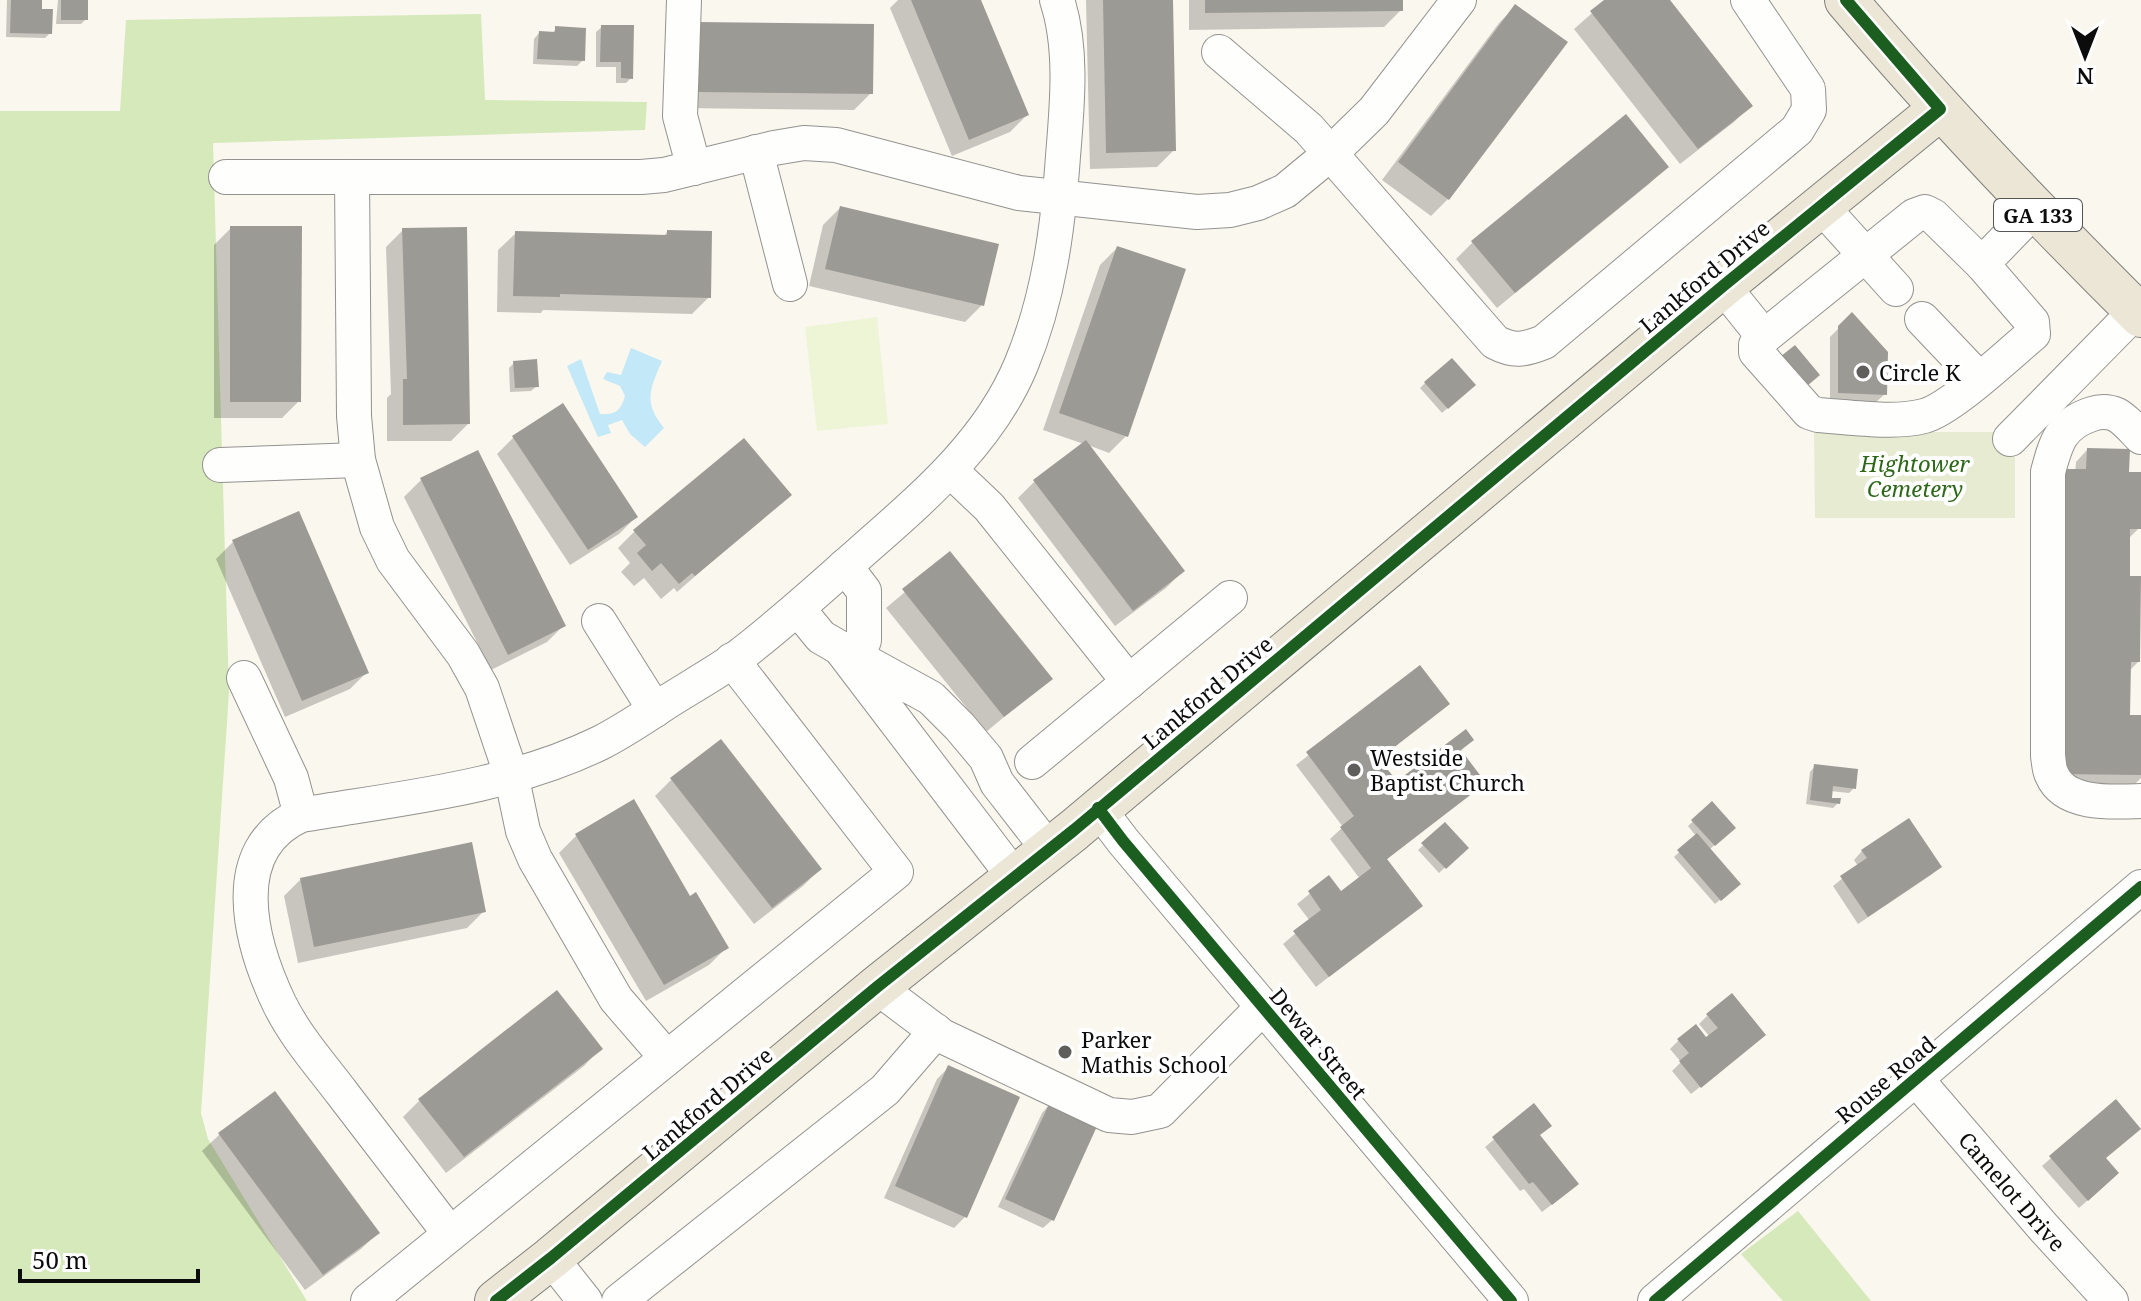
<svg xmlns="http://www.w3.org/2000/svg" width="2141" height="1301" font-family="'Noto Serif',serif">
<rect width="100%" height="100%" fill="#faf7ef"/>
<!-- forest -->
<g fill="#d5e9ba">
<path d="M481 14 485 100 647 102 645 130 213 143 229 692 201 1113 208 1139 307 1301H0V111H120L126 20Z"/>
<path d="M1798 1211 1871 1301H1783L1741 1254Z"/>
</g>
<!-- cemetery -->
<path fill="#e7ebd2" d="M1814 432H2004L2015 446V518H1815Z"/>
<!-- pitch -->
<path fill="#eef5d7" d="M877 317 888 424 817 431 805 327Z"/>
<!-- water -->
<path fill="#c3e8f7" d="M631 348 662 361C650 389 643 402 664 428L645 447 630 434 622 420 608 425 611 433 598 437 567 366 581 359 600 414C615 415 621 411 625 396L620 386 603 379 607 372 621 375Z"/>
<!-- shadow -->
<g fill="#0003">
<path d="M7 0H40V11L50 33 45 38 6 37Z"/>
<path d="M58 0H86V19L81 24H56Z"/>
<path d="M898 0H979L1027 115 1010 132 952 156 890 8Z"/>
<path d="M1086 0H1171L1174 150 1157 167 1090 169Z"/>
<path d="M1189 0H1401V10L1384 27 1189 30Z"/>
<path d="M1607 0H1668L1751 105 1734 122 1680 164 1574 29Z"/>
<path d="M1516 6 1448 199 1431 216 1382 180 1499 23Z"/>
<path d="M699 24 871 93 854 110 681 108Z"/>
<path d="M602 27 631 78 626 83H616V67H596V32Z"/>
<path d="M556 29 583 60 577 66 533 64 534 39 539 33 551 34Z"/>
<path d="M1666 167 1649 184 1497 308 1456 259 1473 242Z"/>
<path d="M840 208 982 305 965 322 809 286 823 225Z"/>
<path d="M231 228 299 401 282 418H214V245Z"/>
<path d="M403 230 468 424 451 441H387V398L391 394 386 247Z"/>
<path d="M667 232 709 297 692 314 543 310 541 313 497 312 498 250 516 233 663 237Z"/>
<path d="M1117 248 1126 436 1109 453 1088 445 1183 571 1166 588 1115 626 1018 498 1035 481 1084 444 1043 430 1100 265Z"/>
<path d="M1852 315 1885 394 1876 402 1830 400V337Z"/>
<path d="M514 363 537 386 531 391 510 392 509 368Z"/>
<path d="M1425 383 1473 385 1442 413 1420 388Z"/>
<path d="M514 437 636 517 619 534 570 565 497 454Z"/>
<path d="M2087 450 2127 474H2141L2139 528 2128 539V578L2138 662 2129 671 2128 717H2141V778L2133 786 2049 785 2076 462Z"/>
<path d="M421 480 564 625 547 642 491 670 404 497Z"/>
<path d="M789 495 677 592 674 588 661 599 644 578 634 586 621 572 630 563 618 548 635 531Z"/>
<path d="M233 542 367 672 350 689 285 717 216 559Z"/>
<path d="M950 554 1050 679 986 732 886 608Z"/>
<path d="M1420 668 1448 704 1378 760 1396 784 1459 751 1484 783 1386 860 1421 905 1316 987 1283 944 1310 921 1297 904 1329 878 1341 893 1360 879 1330 839 1343 827 1296 765Z"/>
<path d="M1815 766 1854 788 1849 793 1830 791 1829 800 1838 803 1833 808 1806 804 1810 772Z"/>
<path d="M672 779 820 869 803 886 754 924 655 796Z"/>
<path d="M1712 804 1733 828 1709 850 1733 889 1715 904 1674 857 1696 836 1688 826Z"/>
<path d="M1445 825 1466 848 1439 873 1418 850Z"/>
<path d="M576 836 690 899 726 948 709 965 646 1001 559 853Z"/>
<path d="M1862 851 1940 867 1931 875 1858 924 1833 886 1858 866 1854 860Z"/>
<path d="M301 879 484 911 467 928 298 963 284 896Z"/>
<path d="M1707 1016 1755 1043 1691 1094 1672 1071 1681 1062 1670 1049 1679 1040H1706L1710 1037 1699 1024Z"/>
<path d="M600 1049 584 1066 446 1173 403 1117 419 1101Z"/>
<path d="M949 1067 965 1217 954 1228 884 1198 937 1079Z"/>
<path d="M275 1094 378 1233 361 1249 305 1290 202 1151 219 1135Z"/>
<path d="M1050 1104 1052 1220 1043 1228 998 1207 1042 1113Z"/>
<path d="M1534 1106 1538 1136 1568 1192 1542 1212 1524 1189 1520 1191 1485 1147Z"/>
<path d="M2051 1158 2104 1159 2108 1182 2079 1208 2042 1166Z"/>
</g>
<!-- building -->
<g fill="#9c9a95">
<path d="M11 0H42V9H53L52 34 10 33Z"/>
<rect x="61" y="0" width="27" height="20"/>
<path d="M911 0H981L1029 115 969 140Z"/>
<path d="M1103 0H1173L1176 151 1106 153Z"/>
<path d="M1205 0H1403V11L1205 13Z"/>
<path d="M1604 0H1670L1753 106 1698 149 1590 11Z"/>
<path d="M1515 4 1568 42 1449 200 1398 162Z"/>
<path d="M698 22 874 24 873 94 698 92Z"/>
<path d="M601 25H634L633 79 621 78V62H600Z"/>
<path d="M555 26 586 28 585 61 537 59 539 31 555 32Z"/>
<path d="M1626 114 1669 167 1515 293 1471 241Z"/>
<path d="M840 206 999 244 984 306 825 269Z"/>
<path d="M230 226H302L301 402H230Z"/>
<path d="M467 227 470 424 403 425V379H407L402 228Z"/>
<path d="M667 230 712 231 711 298 560 294V297L513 296 515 231 667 235Z"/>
<path d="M1117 246 1186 269 1128 437 1059 413Z"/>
<path d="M1852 312 1888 352 1887 395 1838 393V326Z"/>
<path d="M1795 345 1820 375 1800 392 1775 361Z"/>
<path d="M1452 358 1476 385 1448 409 1424 382Z"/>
<path d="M537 359 539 387 515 388 513 361Z"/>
<path d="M563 403 638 517 588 550 512 436Z"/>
<path d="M744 438 792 495 695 576 692 573 679 584 661 563 652 571 637 553 646 545 633 530Z"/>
<path d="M1086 440 1185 571 1133 611 1033 480Z"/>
<path d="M2087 448 2130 449 2129 472H2141V529H2130V576H2141L2140 662H2131L2130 715H2141V775L2060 774 2064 469H2086Z"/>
<path d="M478 450 566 626 508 655 420 478Z"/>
<path d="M299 511 369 673 302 701 232 540Z"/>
<path d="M950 551 1053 679 1004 717 902 589Z"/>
<path d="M1420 665 1450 704 1379 759 1397 781 1466 729 1474 740 1461 750 1486 783 1387 859 1423 906 1329 977 1293 931 1321 910 1308 891 1329 875 1341 891 1371 868 1340 827 1354 816 1306 752Z"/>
<path d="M721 739 822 869 772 908 670 778Z"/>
<path d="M1814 764 1858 769 1856 789 1833 786 1832 798H1841L1840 804 1810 800Z"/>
<path d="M634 799 690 896 696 892 729 948 664 985 575 834Z"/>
<path d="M1712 801 1736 828 1715 846 1691 820Z"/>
<path d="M1909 818 1942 867 1868 917 1840 876 1867 858 1861 850Z"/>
<path d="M1445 822 1469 848 1446 869 1421 843Z"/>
<path d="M1697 833 1741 884 1721 901 1677 850Z"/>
<path d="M472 842 486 912 314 947 300 878Z"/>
<path d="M557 990 603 1049 464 1157 418 1099Z"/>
<path d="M1732 993 1766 1035 1701 1088 1679 1061 1689 1053 1677 1039 1696 1024 1706 1037 1718 1028 1706 1014Z"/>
<path d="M948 1065 1020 1097 967 1218 895 1186Z"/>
<path d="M275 1091 380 1233 323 1275 218 1133Z"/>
<path d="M2116 1099 2141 1129 2106 1158 2119 1173 2088 1201 2049 1156Z"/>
<path d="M1050 1102 1098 1124 1054 1221 1005 1199Z"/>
<path d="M1534 1103 1552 1126 1540 1135 1579 1184 1552 1205 1533 1182 1529 1184 1492 1137Z"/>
</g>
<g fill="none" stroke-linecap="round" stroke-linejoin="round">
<!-- minor casing -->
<g stroke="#93928e" stroke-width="36">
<g id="minor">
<path d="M684 0 680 116 694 168"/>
<path d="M1219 52 1309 129 1495 342C1514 352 1524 350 1544 342L1797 130 1809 110 1808 89 1748 0"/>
<path d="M756 152 790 284"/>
<path d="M226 177H641L664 175 774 148 804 143 836 145 1019 193 1197 212 1230 210 1258 203 1285 191 1331 153 1374 111 1459 0"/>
<path d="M352 177 354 416 358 460 377 527 393 560 463 654 482 688 511 774 523 831 535 859 616 999 667 1058"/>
<path d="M1821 206 1896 289"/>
<path d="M1723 286 1764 337 1914 216 1925 212 1933 216 1982 264 2034 210"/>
<path d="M1922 319 1979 379"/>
<path d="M1764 337 1756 345V352L1809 412 1818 415C1849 417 1895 424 1924 416 1951 409 2009 354 2033 334L2032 322 1982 264"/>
<path d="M2141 437C2134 430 2126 420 2117 415 2108 411 2101 411 2092 414 2061 424 2056 442 2048 472V756C2049 762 2049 770 2052 775 2065 806 2114 802 2141 801"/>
<path d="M2010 439 2136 311"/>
<path d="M220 465 358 460"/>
<path d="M950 470 989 507 1129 682"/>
<path d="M845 566 864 591V640L858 658"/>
<path d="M798 609 821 637 840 648"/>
<path d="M599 621 655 710"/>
<path d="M244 678 291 778 301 815"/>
<path d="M1032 762 1230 598"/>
<path d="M1098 808 1123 841 1511 1301"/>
<path d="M1015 878 840 648 931 698 960 727 986 758 997 783 1049 850"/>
<path d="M877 987 942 1036 1109 1115 1132 1117 1160 1111 1263 1007"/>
<path id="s1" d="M1916 1079 2044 1228 2111 1301"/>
<path d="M450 1234C414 1187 378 1140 342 1093 320 1064 295 1036 279 1003 251 944 224 849 301 815 401 798 508 788 600 743 624 731 647 715 670 700 691 687 713 674 734 660 778 627 818 590 859 554 921 499 988 444 1021 365 1049 298 1058 228 1063 156 1067 107 1073 48 1057 0"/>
<path d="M551 1258 585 1301"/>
<path d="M368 1301 896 872 732 660"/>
<path d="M619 1301 885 1090 936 1031"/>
<path d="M1655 1301 2141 887"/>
</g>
</g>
<!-- major casing -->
<g stroke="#807f7c" stroke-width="44">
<g id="major">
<path d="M1846 0C1940 111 2038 214 2141 316"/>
<path d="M496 1301 551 1258 877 987 1074 830 1723 286 1940 109"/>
</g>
</g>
<!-- minor -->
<use href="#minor" stroke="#fefefd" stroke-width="34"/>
<!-- major -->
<use href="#major" stroke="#ece6d6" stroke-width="42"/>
<!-- cycleway casing -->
<g stroke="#fff" stroke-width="17">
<g id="cycleway">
<path d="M1098 808 1123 841 1511 1301"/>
<path d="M496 1301 551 1258 877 987 1074 830 1723 286 1940 109 1846 0"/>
<path d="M1655 1301 2141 887"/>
</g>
</g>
<!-- cycleway -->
<use href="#cycleway" stroke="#1b5e20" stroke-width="12"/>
</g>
<!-- markers -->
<g fill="#5f5e5b" stroke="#fff" stroke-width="3">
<circle cx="1863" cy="372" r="8"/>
<circle cx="1354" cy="770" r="8"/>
<circle cx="1065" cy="1052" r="8"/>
</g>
<g text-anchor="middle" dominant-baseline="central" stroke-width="8" stroke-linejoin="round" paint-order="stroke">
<!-- shield labels -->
<rect fill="#fff" stroke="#555" stroke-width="2" x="1994" y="199" width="88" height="32" rx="6"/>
<g font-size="20" font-weight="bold" fill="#0c0c0c">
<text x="2038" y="215">GA 133</text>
</g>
<!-- street labels -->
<g font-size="22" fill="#0c0c0c" stroke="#fff">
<text transform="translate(1704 276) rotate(-40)">Lankford Drive</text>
<text transform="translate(1207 692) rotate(-40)">Lankford Drive</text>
<text transform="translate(1319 1043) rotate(50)">Dewar Street</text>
<text transform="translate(1885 1079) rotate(-40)">Rouse Road</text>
<text transform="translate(707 1103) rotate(-40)">Lankford Drive</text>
<text stroke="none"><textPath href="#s1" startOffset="148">Camelot Drive</textPath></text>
</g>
<!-- poi labels -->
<g font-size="22" fill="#0c0c0c" stroke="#fff" text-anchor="start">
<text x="1879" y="372">Circle K</text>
<text x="1370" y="757">Westside<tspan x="1370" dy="25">Baptist Church</tspan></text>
<text x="1081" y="1039">Parker<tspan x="1081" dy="25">Mathis School</tspan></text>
</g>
<!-- park labels -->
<g font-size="22" font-style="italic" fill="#2d6718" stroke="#fff">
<text x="1915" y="463">Hightower<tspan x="1915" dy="25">Cemetery</tspan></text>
</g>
</g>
<!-- north arrow -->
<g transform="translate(2085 56) rotate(180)" stroke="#ffffff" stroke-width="6" paint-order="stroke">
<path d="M0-6L14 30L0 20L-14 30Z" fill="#0c0c0c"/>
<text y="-12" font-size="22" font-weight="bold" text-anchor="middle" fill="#0c0c0c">N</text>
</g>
<!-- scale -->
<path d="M20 1269v12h178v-12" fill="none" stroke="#0c0c0c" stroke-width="4"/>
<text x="32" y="1269" font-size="24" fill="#0c0c0c" stroke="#ffffff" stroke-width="6" paint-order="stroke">50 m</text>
</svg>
